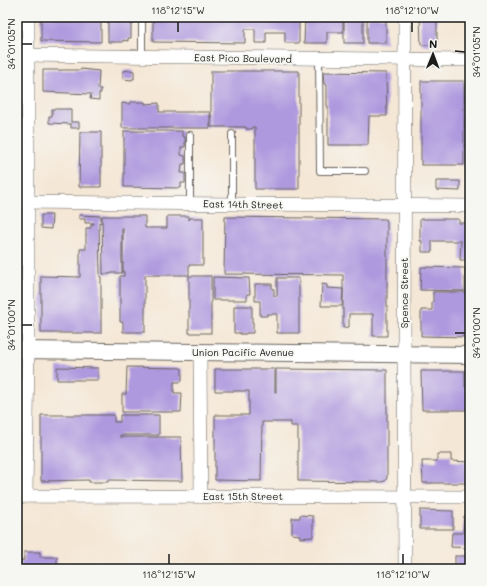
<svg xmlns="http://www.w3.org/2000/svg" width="487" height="586" font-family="Mali,sans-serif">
<rect width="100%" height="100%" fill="#f6f6f2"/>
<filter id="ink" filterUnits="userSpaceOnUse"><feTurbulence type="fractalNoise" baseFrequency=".025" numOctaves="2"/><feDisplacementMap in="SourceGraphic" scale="8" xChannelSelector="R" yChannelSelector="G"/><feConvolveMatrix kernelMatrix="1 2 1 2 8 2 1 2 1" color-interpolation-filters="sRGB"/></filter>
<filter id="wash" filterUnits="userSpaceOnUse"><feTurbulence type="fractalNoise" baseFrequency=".012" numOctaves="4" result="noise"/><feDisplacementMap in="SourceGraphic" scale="16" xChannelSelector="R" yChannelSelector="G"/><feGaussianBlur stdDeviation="0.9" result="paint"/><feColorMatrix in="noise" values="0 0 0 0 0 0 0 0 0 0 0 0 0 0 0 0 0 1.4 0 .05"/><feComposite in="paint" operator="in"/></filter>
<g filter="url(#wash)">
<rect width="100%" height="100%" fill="#f5e7d6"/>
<g id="blocks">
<!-- building -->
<g fill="#ae98de">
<path d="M41 17H101V42L41 41Z"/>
<path d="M108 17H133V25H131V38H128V41L123 40V42H108Z"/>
<path d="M153 17H299V43H285V32H266V43H255V29H245V43L153 42Z"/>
<path d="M305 17H343V32H327V43H304Z"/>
<rect x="367" y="17" width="19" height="26"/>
<path d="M420 17H437V45H421Z"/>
<rect x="344" y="18" width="19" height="25"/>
<path d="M81 69 99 71 98 89H101V93H99V100L90 99 91 94 43 92V70H81Z"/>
<path d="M130 70 134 71V79H132V80L123 79V71Z"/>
<path d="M211 71H299V189H255V127H252V129H246V127H211Z"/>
<path d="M323 72 386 73 387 116H369L368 145H328V106H327V85L324 84Z"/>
<rect x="421" y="81" width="43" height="84"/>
<path d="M130 102H145V104L159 103V112H210V128H122V103L130 104Z"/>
<path d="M52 109H71V122H79V128H71V124L49 123V116H52Z"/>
<path d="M124 131H182V136L185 137V147H181V155L185 156V164H182L181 173H185V183H181V188L124 187Z"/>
<path d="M80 132H101V187H79Z"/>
<path d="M436 181H460V191L436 190Z"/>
<path d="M41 215H52L51 229 41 228Z"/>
<path d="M79 215 101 216V223L99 222 100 274V277H101V333H41V276L80 277V249H86V228H91V224H94V223H85V219H79Z"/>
<path d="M102 216H145V228H167V216H189V220L190 218H203V265H189V275H145V332H123V322H120V276H124V272H123V228H122V273H111V274H103Z"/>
<path d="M225 217 386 219 387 222V336H373V314H349V327L343 328V275L224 274Z"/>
<path d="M420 219H459V223H467V232H470V260H460L461 241H432V252H422V241H420Z"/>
<path d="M421 267 465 268V291L420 290Z"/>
<rect x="189" y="276" width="22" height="57"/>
<path d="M213 277 249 278 250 294H247V300H213Z"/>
<path d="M277 278H299V333H277V314H267V316H260V301H255V284H272V289H274V296H277Z"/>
<path d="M322 284 327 285V288L343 289 342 306H321Z"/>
<path d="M433 292H470V337L421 336V310H432V302H433Z"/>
<path d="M234 306H252V322H253V333H246V334H240V333H234Z"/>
<path d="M57 367 98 368V380H57Z"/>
<path d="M127 367 181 368 182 369V381L180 382H174V393H182L181 412H122V394H126Z"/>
<path d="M215 369H275V392H276V369L387 370V477L386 480 385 481 381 482 298 481V426H291V422H262L261 481 215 480V415H249V391H215Z"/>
<path d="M421 371H465V387H470V410H422Z"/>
<path d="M41 415H114V422H120V415H159V435H120V437H181L182 481 108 480V482H89V480L41 481Z"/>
<path d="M437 454H451V461L470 462V483H423L422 461H437Z"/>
<path d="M420 510 453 511V529H420Z"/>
<path d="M300 515 313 516V537L300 538V535L292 534V518H300Z"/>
<path d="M464 516H470V548L451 547 452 533H463Z"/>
<path d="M24 552H40V557H57V569H21V560H24Z"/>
<rect x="455" y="556" width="14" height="13"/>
</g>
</g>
</g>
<g filter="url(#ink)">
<use href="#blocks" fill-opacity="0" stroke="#68635d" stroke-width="1"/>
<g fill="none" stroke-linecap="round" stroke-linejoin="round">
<!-- service casing -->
<g stroke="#68635d" stroke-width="8">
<g id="service">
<path d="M142 17V57"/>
<path d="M319 58 320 171H365"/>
<path d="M190 135V203"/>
<path d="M232 204V134"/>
</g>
</g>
<!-- minor casing -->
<g stroke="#68635d" stroke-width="14">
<g id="minor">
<path d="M17 55 470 60"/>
<path d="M17 202 470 206"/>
<path d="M200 352 201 496"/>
<path d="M26 496 28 349V17"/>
<path d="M17 497 26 496 470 497"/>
<path d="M405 569 404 354 405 17"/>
</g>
</g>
<!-- tertiary casing -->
<g stroke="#68635d" stroke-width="18">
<path id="tertiary" d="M17 350 470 355"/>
</g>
<!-- service -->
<use href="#service" stroke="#fff" stroke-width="6"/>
<!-- minor -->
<use href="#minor" stroke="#fff" stroke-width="13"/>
<!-- tertiary -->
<use href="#tertiary" stroke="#fff" stroke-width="16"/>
</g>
</g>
<!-- ticks -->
<path fill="none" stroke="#1c1c1c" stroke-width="1.5" d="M178 32V22M412 32V22M22 44H32M455 51 465 52M22 325H32M455 333H465M169 564V554M403 564V554"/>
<g text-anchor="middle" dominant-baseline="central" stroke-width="4" stroke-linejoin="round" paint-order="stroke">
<!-- street labels -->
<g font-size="10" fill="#1c1c1c" stroke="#f6f6f2">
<text transform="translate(243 58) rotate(1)">East Pico Boulevard</text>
<text transform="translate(243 204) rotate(1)">East 14th Street</text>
<text transform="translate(404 293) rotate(-90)">Spence Street</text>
<text x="243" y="352">Union Pacific Avenue</text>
<text x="243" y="496">East 15th Street</text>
</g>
</g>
<!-- margin -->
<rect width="487" height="586" fill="none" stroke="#f6f6f2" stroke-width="44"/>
<!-- north arrow -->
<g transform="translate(433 54) rotate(1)" stroke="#f6f6f2" stroke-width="3" paint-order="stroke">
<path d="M0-3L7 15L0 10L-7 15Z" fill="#1c1c1c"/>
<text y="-6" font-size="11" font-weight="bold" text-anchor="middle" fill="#1c1c1c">N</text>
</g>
<rect x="22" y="22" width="443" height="542" fill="none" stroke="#1c1c1c" stroke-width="1.5"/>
<g font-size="10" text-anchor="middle" fill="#1c1c1c">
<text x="178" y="14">118°12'15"W</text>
<text x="412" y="14">118°12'10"W</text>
<text transform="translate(11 44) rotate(-90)" y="4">34°01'05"N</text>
<text transform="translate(476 52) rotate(-90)" y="4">34°01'05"N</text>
<text transform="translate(11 325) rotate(-90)" y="4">34°01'00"N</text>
<text transform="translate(476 333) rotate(-90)" y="4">34°01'00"N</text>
<text x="169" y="578">118°12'15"W</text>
<text x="403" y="578">118°12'10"W</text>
</g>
</svg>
